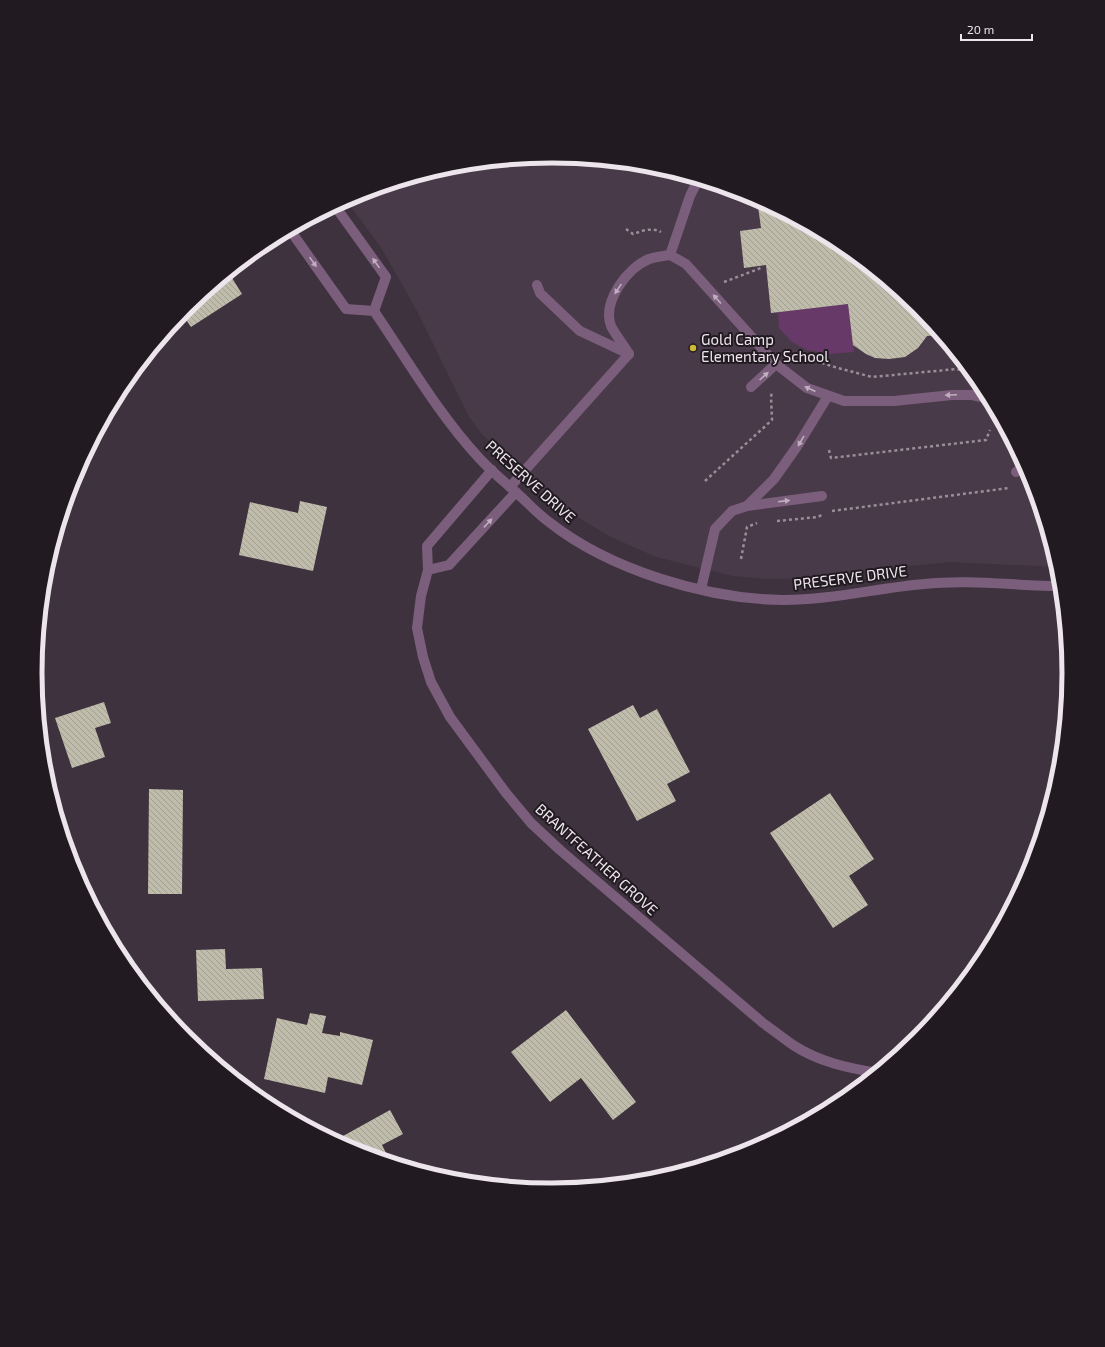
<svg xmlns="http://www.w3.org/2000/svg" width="1105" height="1347" font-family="'Exo 2',sans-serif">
<defs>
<pattern id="building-back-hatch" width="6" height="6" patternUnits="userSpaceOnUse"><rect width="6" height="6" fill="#bfbcab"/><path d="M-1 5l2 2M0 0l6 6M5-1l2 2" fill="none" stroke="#a19e92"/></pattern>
</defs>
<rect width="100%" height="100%" fill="#3d323d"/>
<!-- built -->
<path fill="#493a49" d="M553 156 654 166 751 195 840 243 919 308 983 386 1031 476 1058 567 951 562 909 566 811 578 767 579 733 576 656 557 611 537 562 508 539 490 481 433 468 415 416 309 382 249 346 200 355 195 452 166Z"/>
<!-- park -->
<path fill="#673968" d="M848 304 854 352 829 354 807 350 792 342 779 328 778 312Z"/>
<!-- building -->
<g fill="url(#building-back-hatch)">
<path d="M757 199 840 243 919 308 941 335 927 336 918 348 905 357 889 359 875 358 866 354 853 345 848 304 771 313 766 265 744 268 740 231 761 228Z"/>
<path d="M229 273 242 294 191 327 182 314 187 307Z"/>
<path d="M300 501 327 507 313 571 239 555 250 502 298 513Z"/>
<path d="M104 702 111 723 95 728 105 757 72 768 55 718Z"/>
<path d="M633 705 640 718 657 709 690 772 667 784 676 801 637 821 588 729Z"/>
<path d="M149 789 183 790 182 894H148Z"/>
<path d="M830 793 874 859 849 876 868 905 833 928 770 833Z"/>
<path d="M1040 838 1031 872 1000 929 993 926Z"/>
<path d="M225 949 226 969 262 968 264 999 198 1001 196 950Z"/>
<path d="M566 1010 636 1102 613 1120 581 1078 550 1102 511 1052Z"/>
<path d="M310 1013 326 1016 322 1033 340 1036V1032L373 1040 362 1085 328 1077 325 1093 264 1079 277 1018 307 1025Z"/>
<path d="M390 1110 403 1134 382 1145 391 1163 354 1152 334 1141Z"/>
</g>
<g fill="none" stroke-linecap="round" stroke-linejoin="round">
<!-- path -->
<g stroke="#988f98" stroke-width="2.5" stroke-dasharray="3 3" stroke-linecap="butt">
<path d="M626 229 633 234C642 231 651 227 661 232"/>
<path d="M724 282 761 268"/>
<path d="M793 354 838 368 872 377 957 369 973 374"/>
<path d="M829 450 831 458 986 440 990 430"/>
<path d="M705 481 772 420 771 397 772 391"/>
<path d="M1026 486 1034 485"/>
<path d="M832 511 1009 488"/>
<path d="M777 521 818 517 823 514"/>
<path d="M741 559 747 527 757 523"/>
</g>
<!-- lane -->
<g stroke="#7b5e7b" stroke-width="10">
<path d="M670 255 690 196 698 180"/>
<path d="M537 285 540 293 580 331 629 354"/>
<path d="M629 354C624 345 616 336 611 326 602 302 627 268 649 259 655 257 663 256 670 255L686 264 776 364 807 388 844 401H894L952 395H972L990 399"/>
<path d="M751 387 776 364"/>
<path d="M1016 472 1025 465"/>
<path d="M510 487 629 354"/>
<path d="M747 506 774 479 798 445 828 396"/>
<path d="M701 589 715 529 732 511 747 506 822 496"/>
</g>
<!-- street -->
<g stroke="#7b5e7b" stroke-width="10">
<path d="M335 206 386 277 374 311"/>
<path d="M290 230 346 309 374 311"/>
<path d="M374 311C408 361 439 415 480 459 492 472 506 483 519 495 529 504 538 514 549 522 610 570 706 599 783 600 831 600 877 588 924 584 970 579 1016 586 1061 586"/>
<path d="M492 470 427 546 428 570 421 596 417 628 423 657 431 682 450 717 506 793 531 823 560 850 763 1023C773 1030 783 1038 793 1045 819 1062 848 1068 878 1073"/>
<path d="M428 570 449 565 516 492"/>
</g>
</g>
<!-- one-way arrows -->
<defs><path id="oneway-solid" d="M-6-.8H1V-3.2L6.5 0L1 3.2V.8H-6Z"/></defs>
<g fill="#bfafbf">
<use href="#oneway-solid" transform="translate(313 262) rotate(55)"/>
<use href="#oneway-solid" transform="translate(376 263) rotate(-125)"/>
<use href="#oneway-solid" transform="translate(618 289) rotate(124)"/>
<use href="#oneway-solid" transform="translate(717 299) rotate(-132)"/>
<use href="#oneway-solid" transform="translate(764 376) rotate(-42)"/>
<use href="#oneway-solid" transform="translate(810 389) rotate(-155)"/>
<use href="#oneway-solid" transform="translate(951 395) rotate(177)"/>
<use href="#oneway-solid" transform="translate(801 441) rotate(120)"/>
<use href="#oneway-solid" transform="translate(784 501) rotate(-7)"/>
<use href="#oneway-solid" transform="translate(488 523) rotate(-47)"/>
</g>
<!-- markers -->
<circle fill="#ccb938" stroke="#211b21" stroke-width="1.5" cx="693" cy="348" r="4"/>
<g text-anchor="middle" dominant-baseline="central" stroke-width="4" stroke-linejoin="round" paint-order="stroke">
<!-- poi labels -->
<g font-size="15" fill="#ece5ec" stroke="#211b21" text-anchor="start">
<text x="701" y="339">Gold Camp<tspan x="701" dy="17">Elementary School</tspan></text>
</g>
<!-- street labels -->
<g font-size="15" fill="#ece5ec" stroke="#211b21">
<text transform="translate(531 481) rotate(42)">PRESERVE DRIVE</text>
<text transform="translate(850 577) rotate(-7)">PRESERVE DRIVE</text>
<text transform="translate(597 859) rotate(42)">BRANTFEATHER GROVE</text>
</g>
</g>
<!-- crop -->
<path d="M0 0H1105V1347H0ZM42 673a510 510 0 1 1 1020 0a510 510 0 1 1-1020 0Z" fill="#211b21" fill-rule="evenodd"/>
<path fill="none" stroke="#ece5ec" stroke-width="5" d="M42 673a510 510 0 1 1 1020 0a510 510 0 1 1-1020 0Z"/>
<!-- scale -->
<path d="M961 34v6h71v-6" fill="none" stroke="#ece5ec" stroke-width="2"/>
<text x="967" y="34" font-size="12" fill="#ece5ec" stroke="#211b21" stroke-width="3" paint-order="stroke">20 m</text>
</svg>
